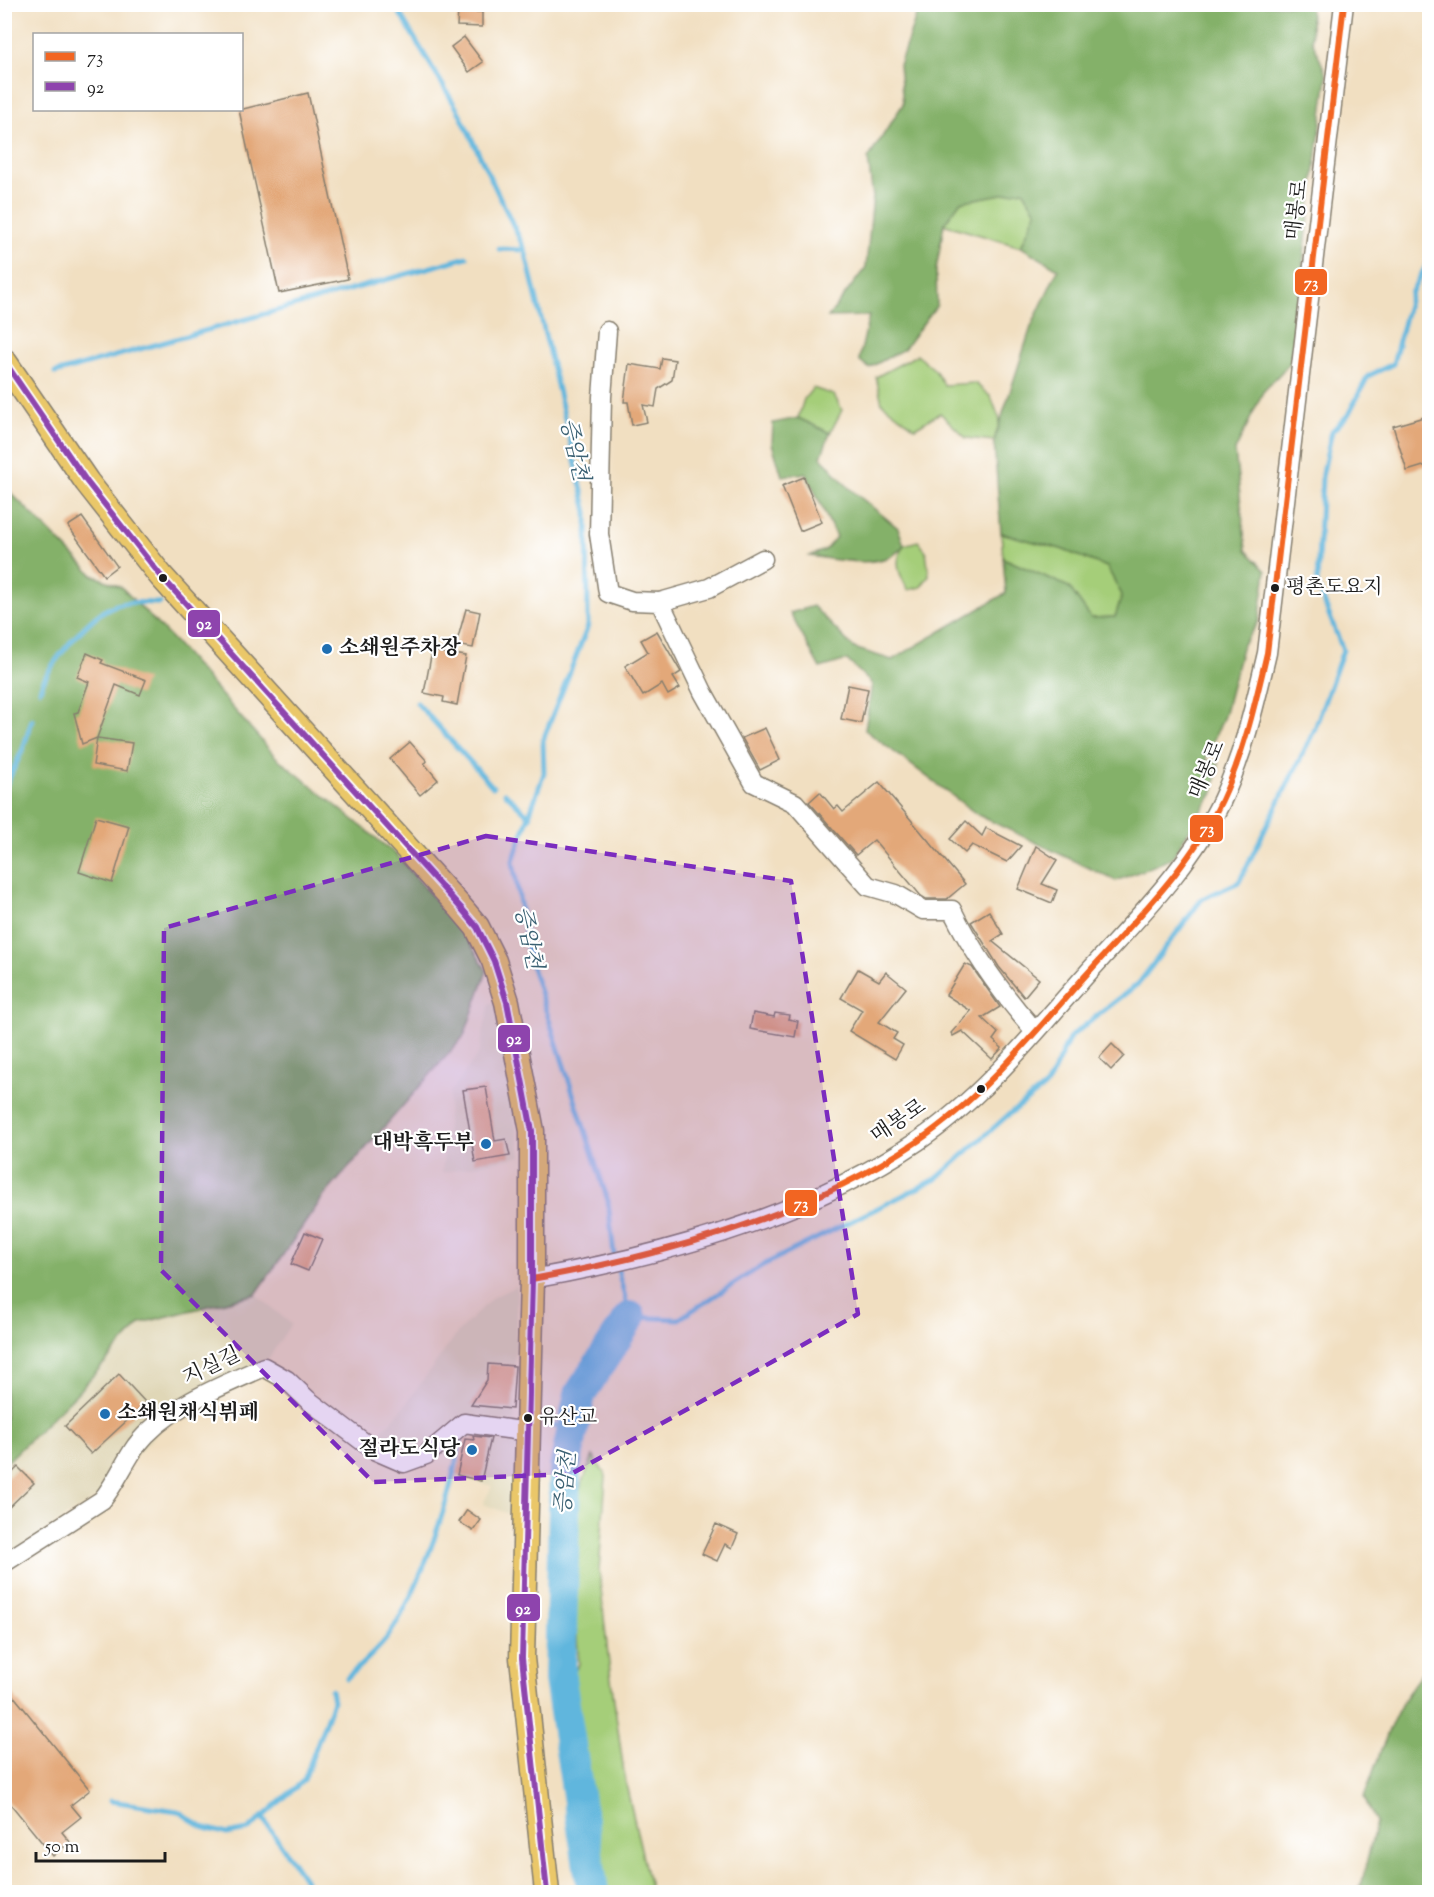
<svg xmlns="http://www.w3.org/2000/svg" width="1434" height="1897" font-family="'Sorts Mill Goudy','Noto Serif KR',serif">
<rect width="100%" height="100%" fill="#fff"/>
<filter id="ink" filterUnits="userSpaceOnUse"><feTurbulence type="fractalNoise" baseFrequency=".0167" numOctaves="2"/><feDisplacementMap in="SourceGraphic" scale="12" xChannelSelector="R" yChannelSelector="G"/><feConvolveMatrix kernelMatrix="1 2 1 2 8 2 1 2 1" color-interpolation-filters="sRGB"/></filter>
<filter id="wash" filterUnits="userSpaceOnUse"><feTurbulence type="fractalNoise" baseFrequency=".008" numOctaves="4" result="noise"/><feDisplacementMap in="SourceGraphic" scale="24" xChannelSelector="R" yChannelSelector="G"/><feGaussianBlur stdDeviation="1.35" result="paint"/><feColorMatrix in="noise" values="0 0 0 0 0 0 0 0 0 0 0 0 0 0 0 0 0 1.4 0 .05"/><feComposite in="paint" operator="in"/></filter>
<g filter="url(#wash)">
<rect width="100%" height="100%" fill="#f1dfc1"/>
<!-- built -->
<g fill="#e0d7b7">
<path d="M497 1001 521 1156 442 1173 450 1093 479 1052 489 1004Z"/>
<path d="M517 1286 514 1422 464 1418 402 1461 371 1442 402 1409 458 1332 493 1297Z"/>
<path d="M256 1294 291 1324 267 1361 198 1390 97 1497 5 1556V1464L77 1393 141 1323Z"/>
<path d="M470 1429 520 1437 514 1516 483 1504 492 1486 450 1475 457 1441Z"/>
</g>
<!-- green -->
<g fill="#a5ce79" stroke="#60754a" stroke-width="1.5">
<path d="M1023 189 1036 212 1021 247 943 224 960 202Z"/>
<path d="M917 355 935 370 944 385 975 383 991 397 1000 420 994 441 966 438 940 413 915 428 882 403 876 377Z"/>
<path d="M813 388 834 395 842 410 830 433 798 418 804 399Z"/>
<path d="M1001 533 1061 549 1107 567 1122 595 1115 617 1091 618 1069 587 1003 558Z"/>
<path d="M918 541 926 551 929 575 921 587 908 590C899 574 893 562 904 545Z"/>
<path d="M593 1456 606 1476 599 1570 609 1664 625 1780 651 1892H603L571 1677 579 1664 568 1519Z"/>
</g>
<!-- forest -->
<g fill="#84b169" stroke="#506642" stroke-width="1.5">
<path d="M1227 4 1230 10 1240 5H1310L1312 40 1327 76 1290 363 1263 392 1235 451 1246 550 1266 571 1259 621 1243 644 1224 716 1205 760 1219 763 1213 793 1171 859 1116 881 978 815 865 730 872 684 847 660 820 668 790 613 813 606 854 648 892 660 1006 593 1003 558 1069 587 1091 618 1115 617 1122 595 1107 567 1061 549 1001 533 994 441 1031 327 1058 269 1021 247 1036 212 1023 190 960 202 944 224 936 270 937 305 904 349 869 368 859 360 869 316 828 317 866 267 873 197 868 159 903 104 899 65 920 5Z"/>
<path d="M798 418 830 433 821 457 849 488 898 528 904 545C886 571 837 560 810 556L825 550 836 537 806 473 782 476 772 444 773 423Z"/>
<path d="M6 488 93 575 121 587 174 641 276 757 397 855 465 935 487 971 464 1036 323 1197 256 1294 141 1323 77 1393 5 1464Z"/>
<path d="M1429 1665V1892H1356L1362 1882 1376 1823 1364 1797C1381 1752 1395 1701 1429 1665Z"/>
</g>
<g fill="none" stroke-linecap="round" stroke-linejoin="round">
<!-- stream -->
<g stroke="#60b6dd" stroke-width="5">
<path d="M394 4 459 112 525 250 587 512 588 626 543 740 544 773 513 861 529 958 608 1201 614 1255 630 1317 679 1319 763 1265 936 1179 1007 1116 1047 1085 1070 1037 1139 983 1202 899 1239 882 1314 731 1343 650 1317 584 1322 477 1332 431 1348 415 1368 376 1393 364 1411 293 1430 259"/>
<path d="M499 249 525 250"/>
<path d="M55 373 467 257"/>
<path d="M40 690C47 666 87 619 109 608 124 600 144 603 160 603"/>
<path d="M417 703 493 787"/>
<path d="M4 789 23 749 32 720"/>
<path d="M505 793 530 817"/>
<path d="M549 1425 573 1428"/>
<path d="M347 1678C361 1664 379 1650 389 1635 421 1588 452 1495 460 1439"/>
<path d="M110 1801 178 1811 202 1827 227 1834 248 1830 304 1780 333 1701 331 1690"/>
<path d="M262 1817 313 1892"/>
</g>
<!-- river -->
<path stroke="#60b6dd" stroke-width="32" d="M593 1892 560 1679 565 1467 580 1394 630 1317"/>
</g>
<g id="blocks">
<!-- building -->
<g fill="#e3a879">
<path d="M458 11 482 12V27L457 26Z"/>
<path d="M464 37 483 62 469 72 451 47Z"/>
<path d="M308 93 348 279 279 293 239 110Z"/>
<path d="M662 358 675 360 672 380 658 389 655 407 643 405 647 422 632 425 628 402H624L629 364 660 369Z"/>
<path d="M1424 417 1430 435V464L1407 471 1393 426Z"/>
<path d="M804 477 822 522 800 531 782 486Z"/>
<path d="M82 517 117 566 104 576 68 526Z"/>
<path d="M466 609 480 612 473 648 456 645Z"/>
<path d="M657 631 681 672 673 677 680 688 668 695 662 684 643 696 625 666 648 652 641 640Z"/>
<path d="M432 651 466 656 457 705 443 702 444 697 424 693Z"/>
<path d="M87 653 103 660 101 663 146 680 140 695 116 685 97 738 132 743 127 771 93 765 97 738 82 744 74 713 78 712 89 682 77 677Z"/>
<path d="M848 685 868 689 861 723 841 719Z"/>
<path d="M765 728 780 760 760 770 742 738Z"/>
<path d="M410 742 427 761 424 763 438 780 420 795 390 759Z"/>
<path d="M879 782 965 884 947 899H926L921 896 874 840 856 855 809 802 820 792 834 809 838 806 843 812Z"/>
<path d="M96 817 129 826 112 883 79 872Z"/>
<path d="M966 821 982 836 986 828 1021 846 1007 862 972 845 965 853 950 839Z"/>
<path d="M1036 846 1057 860 1042 884 1057 890 1052 903 1018 889Z"/>
<path d="M989 911 1003 934 992 941 1039 979 1024 997 999 967 971 922Z"/>
<path d="M965 964 972 967 1000 1007 982 1018 998 1033 993 1040 1002 1048 992 1059 962 1031 953 1036 951 1033 971 1011 946 995Z"/>
<path d="M858 969 879 981 886 972 906 988 879 1022 897 1033 893 1039 903 1045 895 1059 849 1031 862 1010 841 998Z"/>
<path d="M753 1013 774 1017 775 1013 789 1015 788 1019 798 1021 795 1037 750 1029Z"/>
<path d="M1112 1044 1124 1056 1111 1070 1099 1058Z"/>
<path d="M486 1087 495 1141 506 1139 510 1156 475 1162 463 1090Z"/>
<path d="M305 1232 322 1239 308 1271 291 1264Z"/>
<path d="M488 1364 515 1366 512 1409 471 1405 487 1380Z"/>
<path d="M119 1374 146 1403 91 1454 65 1426Z"/>
<path d="M473 1436 491 1438 481 1481 457 1475 465 1439 474 1440Z"/>
<path d="M18 1467 34 1483 4 1512V1481Z"/>
<path d="M467 1510 481 1520 473 1531 459 1522Z"/>
<path d="M716 1524 738 1534 732 1548 725 1544 717 1561 702 1554Z"/>
<path d="M4 1684 90 1790 71 1805 81 1817 62 1832 70 1842 53 1856 4 1796Z"/>
</g>
</g>
</g>
<g filter="url(#ink)">
<use href="#blocks" fill-opacity="0" stroke="#867e6e" stroke-width="1.5"/>
<g fill="none" stroke-linecap="round" stroke-linejoin="round">
<!-- minor casing -->
<g stroke="#867e6e" stroke-width="21">
<g id="minor">
<path d="M607 331 602 397 599 534 608 593 632 601 660 602 703 692 754 783 795 803 868 886 896 894 923 910H952C974 955 1002 994 1035 1031"/>
<path d="M660 602 709 588 763 559"/>
<path d="M532 1279C661 1256 809 1215 918 1141 983 1097 1034 1033 1086 975 1134 921 1191 866 1222 800 1244 753 1255 704 1267 653L1344 4"/>
<path d="M4 1563 102 1500C116 1483 124 1463 136 1446 167 1406 220 1387 264 1367L287 1380 308 1400 374 1450 404 1463 426 1455 464 1423 529 1432"/>
</g>
</g>
<!-- major casing -->
<g stroke="#867e6e" stroke-width="27">
<path id="major" d="M4 361 87 482 161 576 461 908 477 927 494 961 507 1002 532 1131V1279L522 1658 547 1892"/>
</g>
<!-- minor -->
<use href="#minor" stroke="#fff" stroke-width="18"/>
<!-- major -->
<use href="#major" stroke="#eac769" stroke-width="24"/>
<!-- bus-1 casing -->
<g stroke="#fff" stroke-width="10">
<path id="bus-1" d="M532 1279C661 1256 809 1215 918 1141 983 1097 1034 1033 1086 975 1134 921 1191 866 1222 800 1244 753 1255 704 1267 653L1344 4"/>
</g>
<!-- bus-2 casing -->
<g stroke="#fff" stroke-width="10">
<path id="bus-2" d="M4 361 87 482 161 576 461 908 477 927 494 961 507 1002 532 1131V1279L522 1658 547 1892"/>
</g>
<!-- bus-1 -->
<use href="#bus-1" stroke="#f26522" stroke-width="6"/>
<!-- bus-2 -->
<use href="#bus-2" stroke="#8e44ad" stroke-width="6"/>
</g>
</g>
<!-- marked area -->
<path fill="#7b2cbf" fill-opacity="0.2" stroke="#7b2cbf" stroke-width="4.5" stroke-dasharray="12 8" stroke-linejoin="round" d="M486 836 791 881 858 1314 571 1474 373 1482 161 1270 164 928Z"/>
<!-- markers -->
<g fill="#1c1c1c" stroke="#fff" stroke-width="2">
<circle cx="163" cy="578" r="5"/>
<circle cx="1275" cy="588" r="5"/>
<circle cx="981" cy="1089" r="5"/>
<circle cx="528" cy="1418" r="5"/>
</g>
<g fill="#1f6fb2" stroke="#fff" stroke-width="2">
<circle cx="327" cy="649" r="6"/>
<circle cx="486" cy="1144" r="6"/>
<circle cx="105" cy="1414" r="6"/>
<circle cx="472" cy="1450" r="6"/>
</g>
<g text-anchor="middle" dominant-baseline="central" stroke-width="4.5" stroke-linejoin="round" paint-order="stroke">
<!-- bus labels -->
<g font-size="20" fill="#1c1c1c" stroke="#fff" text-anchor="start">
<text x="1286" y="588">평촌도요지</text>
<text x="539" y="1418">유산교</text>
</g>
<!-- street labels -->
<g font-size="21" fill="#1c1c1c" stroke="#fff">
<text transform="translate(1298 210) rotate(-83)">매봉로</text>
<text transform="translate(1208 770) rotate(-67)">매봉로</text>
<text transform="translate(899 1122) rotate(-34)">매봉로</text>
<text transform="translate(212 1367) rotate(-26)">지실길</text>
</g>
<!-- poi labels -->
<g font-size="21" font-weight="bold" fill="#1c1c1c" stroke="#fff" text-anchor="start">
<text x="339" y="649">소쇄원주차장</text>
<text x="474" y="1144" text-anchor="end">대박흑두부</text>
<text x="117" y="1414">소쇄원채식뷔페</text>
<text x="460" y="1450" text-anchor="end">절라도식당</text>
</g>
<!-- water labels -->
<g font-size="22" font-style="italic" fill="#3b6173" stroke="#fff">
<text transform="translate(573 450) rotate(77)">증암천</text>
<text transform="translate(527 938) rotate(78)">증암천</text>
<text transform="translate(567 1483) rotate(-85)">증암천</text>
</g>
</g>
<g stroke="#fff" stroke-width="2">
<rect x="1294" y="268" width="34" height="28" rx="6" fill="#f26522"/>
<rect x="187" y="609" width="34" height="29" rx="6" fill="#8e44ad"/>
<rect x="1189" y="814" width="35" height="29" rx="6" fill="#f26522"/>
<rect x="497" y="1024" width="34" height="29" rx="6" fill="#8e44ad"/>
<rect x="784" y="1189" width="34" height="28" rx="6" fill="#f26522"/>
<rect x="506" y="1593" width="35" height="29" rx="6" fill="#8e44ad"/>
</g>
<g font-size="16" text-anchor="middle" font-weight="bold" fill="#fff">
<text x="1311" y="288">73</text>
<text x="204" y="629">92</text>
<text x="1207" y="834">73</text>
<text x="514" y="1044">92</text>
<text x="801" y="1209">73</text>
<text x="523" y="1614">92</text>
</g>
<!-- margin -->
<rect width="1434" height="1897" fill="none" stroke="#fff" stroke-width="24"/>
<!-- legend -->
<rect x="33" y="33" width="210" height="78" fill="#ffffff" stroke="#a4a4a4" stroke-width="1.5"/>
<rect x="45" y="52" width="30" height="9" fill="#f26522" stroke="#a4a4a4" stroke-width="1.5"/>
<text x="87" y="63" font-size="18" fill="#1c1c1c">73</text>
<rect x="45" y="82" width="30" height="9" fill="#8e44ad" stroke="#a4a4a4" stroke-width="1.5"/>
<text x="87" y="93" font-size="18" fill="#1c1c1c">92</text>
<!-- scale -->
<path d="M36 1852v9h129v-9" fill="none" stroke="#1c1c1c" stroke-width="3"/>
<text x="45" y="1852" font-size="18" fill="#1c1c1c" stroke="#ffffff" stroke-width="4.5" paint-order="stroke">50 m</text>
</svg>
